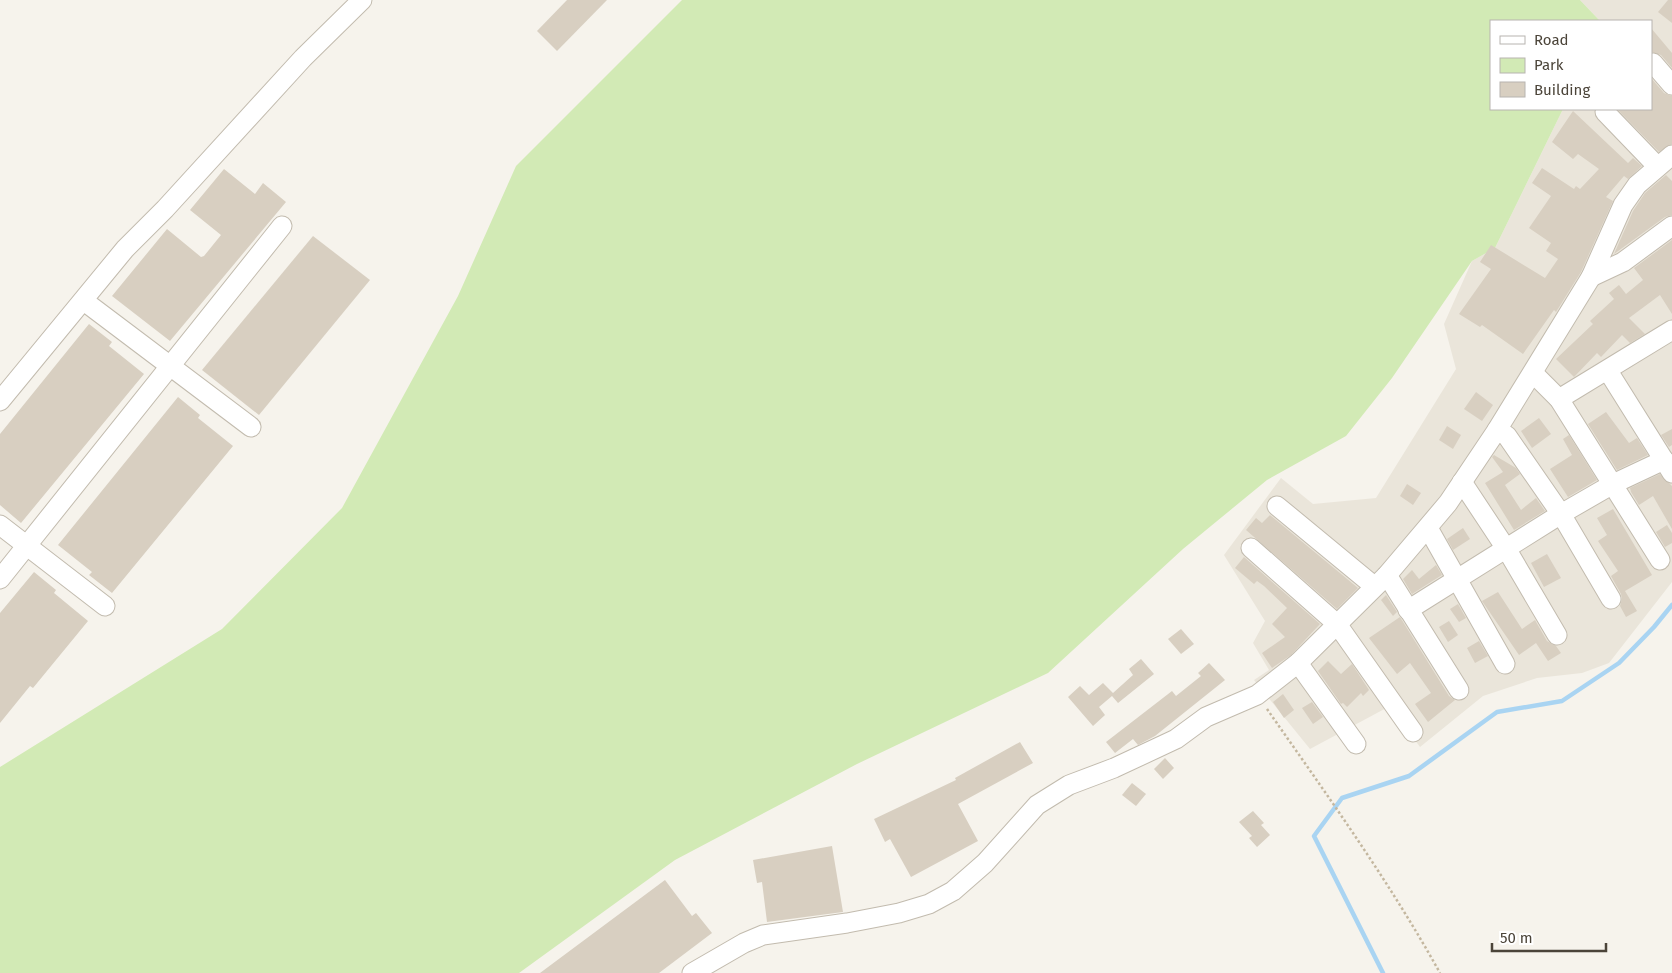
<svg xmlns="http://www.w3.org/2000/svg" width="1672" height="973" font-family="'Fira Sans',sans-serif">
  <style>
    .residential { fill: #eae5da }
    .green { fill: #d2eab5 }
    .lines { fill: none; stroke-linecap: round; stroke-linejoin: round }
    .stream { stroke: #a9d4f2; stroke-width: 4.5 }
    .building { fill: #d8cfc1 }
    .minor-casing { stroke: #c2bbae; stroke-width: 21 }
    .path { stroke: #c4b79f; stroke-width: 2.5; stroke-dasharray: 2.5 2.5; stroke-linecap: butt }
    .minor { stroke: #fff; stroke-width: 19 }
  </style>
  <rect width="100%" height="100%" fill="#f6f3ec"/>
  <!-- residential -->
  <polygon class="residential" points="1580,0 1672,0 1672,582 1609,663 1582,673 1537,678 1483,696 1420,747 1390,706 1310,749 1254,680 1269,670 1253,643 1265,621 1224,555 1281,478 1313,504 1376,498 1456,369 1444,324 1472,261 1495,248 1563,109 1651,109 1651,21 1600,21"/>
  <!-- green -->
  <polygon class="green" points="682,0 1580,0 1600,21 1491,21 1491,109 1563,109 1495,248 1472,261 1392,378 1346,436 1267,480 1183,549 1048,673 857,764 675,860 519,973 0,973 0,767 222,629 342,508 458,296 516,166"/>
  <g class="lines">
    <!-- stream -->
    <polyline class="stream" points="1383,973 1314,836 1342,798 1409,776 1497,712 1562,701 1619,663 1654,627 1672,605"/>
  </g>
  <!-- building -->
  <g class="building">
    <polygon points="567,0 607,0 557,51 537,31"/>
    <polygon points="1668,0 1672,0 1672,23 1658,12"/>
    <polygon points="1651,28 1672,53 1672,68 1661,55 1651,52"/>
    <polygon points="1651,78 1664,93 1672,96 1672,144 1659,152 1617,109 1651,109"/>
    <polygon points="1573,111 1628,163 1633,158 1642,166 1628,179 1624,176 1606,197 1613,201 1581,272 1556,312 1554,310 1523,354 1482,325 1480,327 1459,314 1491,269 1480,262 1491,245 1545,278 1558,259 1546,251 1551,243 1529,228 1551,196 1532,183 1542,168 1574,189 1576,186 1580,189 1599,169 1578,154 1573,159 1552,142"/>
    <polygon points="224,169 255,194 263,183 286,202 170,341 112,296 167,229 201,257 204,256 221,235 190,210"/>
    <polygon points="1666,175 1672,181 1672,215 1665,217 1614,254 1633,211 1645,193"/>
    <polygon points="313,236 370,280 259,415 202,370"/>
    <polygon points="1672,240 1672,314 1660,295 1629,318 1645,334 1630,343 1622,335 1601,357 1597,353 1574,377 1556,359 1593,324 1590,321 1614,299 1609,293 1619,285 1626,294 1643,280 1634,268"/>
    <polygon points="89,324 112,342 109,346 144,374 21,523 0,505 0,434"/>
    <polygon points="1476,392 1493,405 1482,421 1464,409"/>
    <polygon points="178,397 200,415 198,418 233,446 112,593 89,575 92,572 58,545"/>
    <polygon points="1606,412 1629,443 1637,438 1648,455 1617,470 1588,424"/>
    <polygon points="1539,418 1551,434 1532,448 1521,431"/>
    <polygon points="1447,426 1461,435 1453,449 1439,440"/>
    <polygon points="1672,429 1672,445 1669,447 1661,435"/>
    <polygon points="1569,435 1597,480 1568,497 1550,469 1572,455 1563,439"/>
    <polygon points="1494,455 1516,468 1520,474 1505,485 1521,510 1536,498 1545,511 1514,530 1485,483 1503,472 1492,457"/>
    <polygon points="1660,474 1672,486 1672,529 1653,496 1639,505 1631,492 1630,488"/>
    <polygon points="1407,484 1421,493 1413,505 1400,496"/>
    <polygon points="1613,509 1652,575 1625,591 1637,611 1626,617 1620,606 1622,599 1621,594 1611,576 1618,571 1598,541 1607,535 1597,518"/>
    <polygon points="1270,515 1358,588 1337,609 1246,530 1256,518 1262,523"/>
    <polygon points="1667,525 1672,533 1672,543 1665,547 1656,532"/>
    <polygon points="1463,528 1470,539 1453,550 1447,539"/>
    <polygon points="1547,554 1561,578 1544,587 1531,563"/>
    <polygon points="1244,557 1320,624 1291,655 1272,668 1262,653 1285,637 1272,624 1287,608 1264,586 1257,581 1254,584 1235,568"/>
    <polygon points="1436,565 1442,575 1412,594 1403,579 1412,570 1419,579"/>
    <polygon points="34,572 56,590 54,593 88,621 33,688 30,686 0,723 0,613"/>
    <polygon points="1498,592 1522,629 1535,620 1547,641 1556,646 1561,653 1548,661 1536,643 1519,655 1482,601"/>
    <polygon points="1386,595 1397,612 1393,616 1381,600"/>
    <polygon points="1458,604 1466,618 1459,622 1450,609"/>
    <polygon points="1400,617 1449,696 1455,700 1428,722 1415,704 1431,693 1410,663 1397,674 1369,638"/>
    <polygon points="1449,621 1458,635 1448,642 1439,627"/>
    <polygon points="1181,629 1194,644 1181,654 1168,639"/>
    <polygon points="1479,641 1488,656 1475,663 1467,648"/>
    <polygon points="1141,659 1154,674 1118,703 1112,696 1099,707 1105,715 1093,726 1068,697 1080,686 1089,695 1103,683 1113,693 1133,675 1129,669"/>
    <polygon points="1328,661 1341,674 1352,664 1369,690 1363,696 1361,693 1347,707 1343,703 1341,704 1318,671"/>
    <polygon points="1209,663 1225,680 1155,736 1138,745 1133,739 1115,753 1106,742 1172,691 1176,696 1201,676 1198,673"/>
    <polygon points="1283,694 1294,710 1284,718 1273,702"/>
    <polygon points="1312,702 1323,717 1313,724 1302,708"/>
    <polygon points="1020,742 1033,763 958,804 978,841 911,877 890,839 885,842 874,819 956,780 955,778"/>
    <polygon points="1165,758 1174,768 1163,779 1154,769"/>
    <polygon points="1132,783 1146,794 1136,806 1122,795"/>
    <polygon points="1253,811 1264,823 1261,825 1270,835 1257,847 1249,838 1252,836 1239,822"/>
    <polygon points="832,846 843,912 767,922 762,882 757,883 753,860"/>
    <polygon points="665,880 692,916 696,913 712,933 659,973 540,973"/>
  </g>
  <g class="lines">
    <!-- minor casing -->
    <g class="minor-casing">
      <g id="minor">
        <polyline points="1653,63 1672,85"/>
        <polyline points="1605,112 1657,166"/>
        <polyline points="1591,277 1623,262 1672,226"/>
        <polyline points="84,301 251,427"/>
        <polyline points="1608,371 1672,473"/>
        <polyline points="1533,373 1559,399 1660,560"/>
        <polyline points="1559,399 1672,330"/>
        <polyline points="0,401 125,249 165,209 303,58 362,0"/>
        <polyline points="1497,430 1507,436 1561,514 1611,599"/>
        <polyline points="1462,482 1507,550 1557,635"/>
        <polyline points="1277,506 1374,586"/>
        <polyline points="0,525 105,606"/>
        <polyline points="1428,528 1505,664"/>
        <polyline points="1251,548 1337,624 1413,732"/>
        <polyline points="1387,575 1459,690"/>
        <polyline points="0,579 282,226"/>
        <polyline points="1408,610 1561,514 1613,484 1664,460"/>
        <polyline points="1298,663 1356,744"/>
        <polyline points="692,973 744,943 763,935 847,923 899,913 929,904 953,891 985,863 1037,805 1069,785 1114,768 1176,739 1206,717 1257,695 1298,663 1387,575 1448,503 1497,430 1591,277 1623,205 1637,185 1672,155"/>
      </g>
    </g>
    <!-- path -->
    <path class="path" d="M1267 709C1327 795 1389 881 1440 973"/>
    <!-- minor -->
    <use href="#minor" class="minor"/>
  </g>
  <!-- legend -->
  <rect x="1490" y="20" width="162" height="90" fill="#ffffff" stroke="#b7b4b0"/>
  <rect x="1500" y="36" width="25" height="8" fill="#ffffff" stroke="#b7b4b0"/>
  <text x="1534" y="45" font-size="15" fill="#4b4439">Road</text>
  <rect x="1500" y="58" width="25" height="15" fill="#d2eab5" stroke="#b7b4b0"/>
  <text x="1534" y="70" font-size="15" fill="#4b4439">Park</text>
  <rect x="1500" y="82" width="25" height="15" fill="#d8cfc1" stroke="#b7b4b0"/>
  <text x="1534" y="95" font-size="15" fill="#4b4439">Building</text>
  <!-- scale -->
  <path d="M1492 943v8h114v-8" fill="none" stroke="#4b4439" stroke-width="2.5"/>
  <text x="1500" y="943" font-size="15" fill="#4b4439" stroke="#ffffff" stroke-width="4" paint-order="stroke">50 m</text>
</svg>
